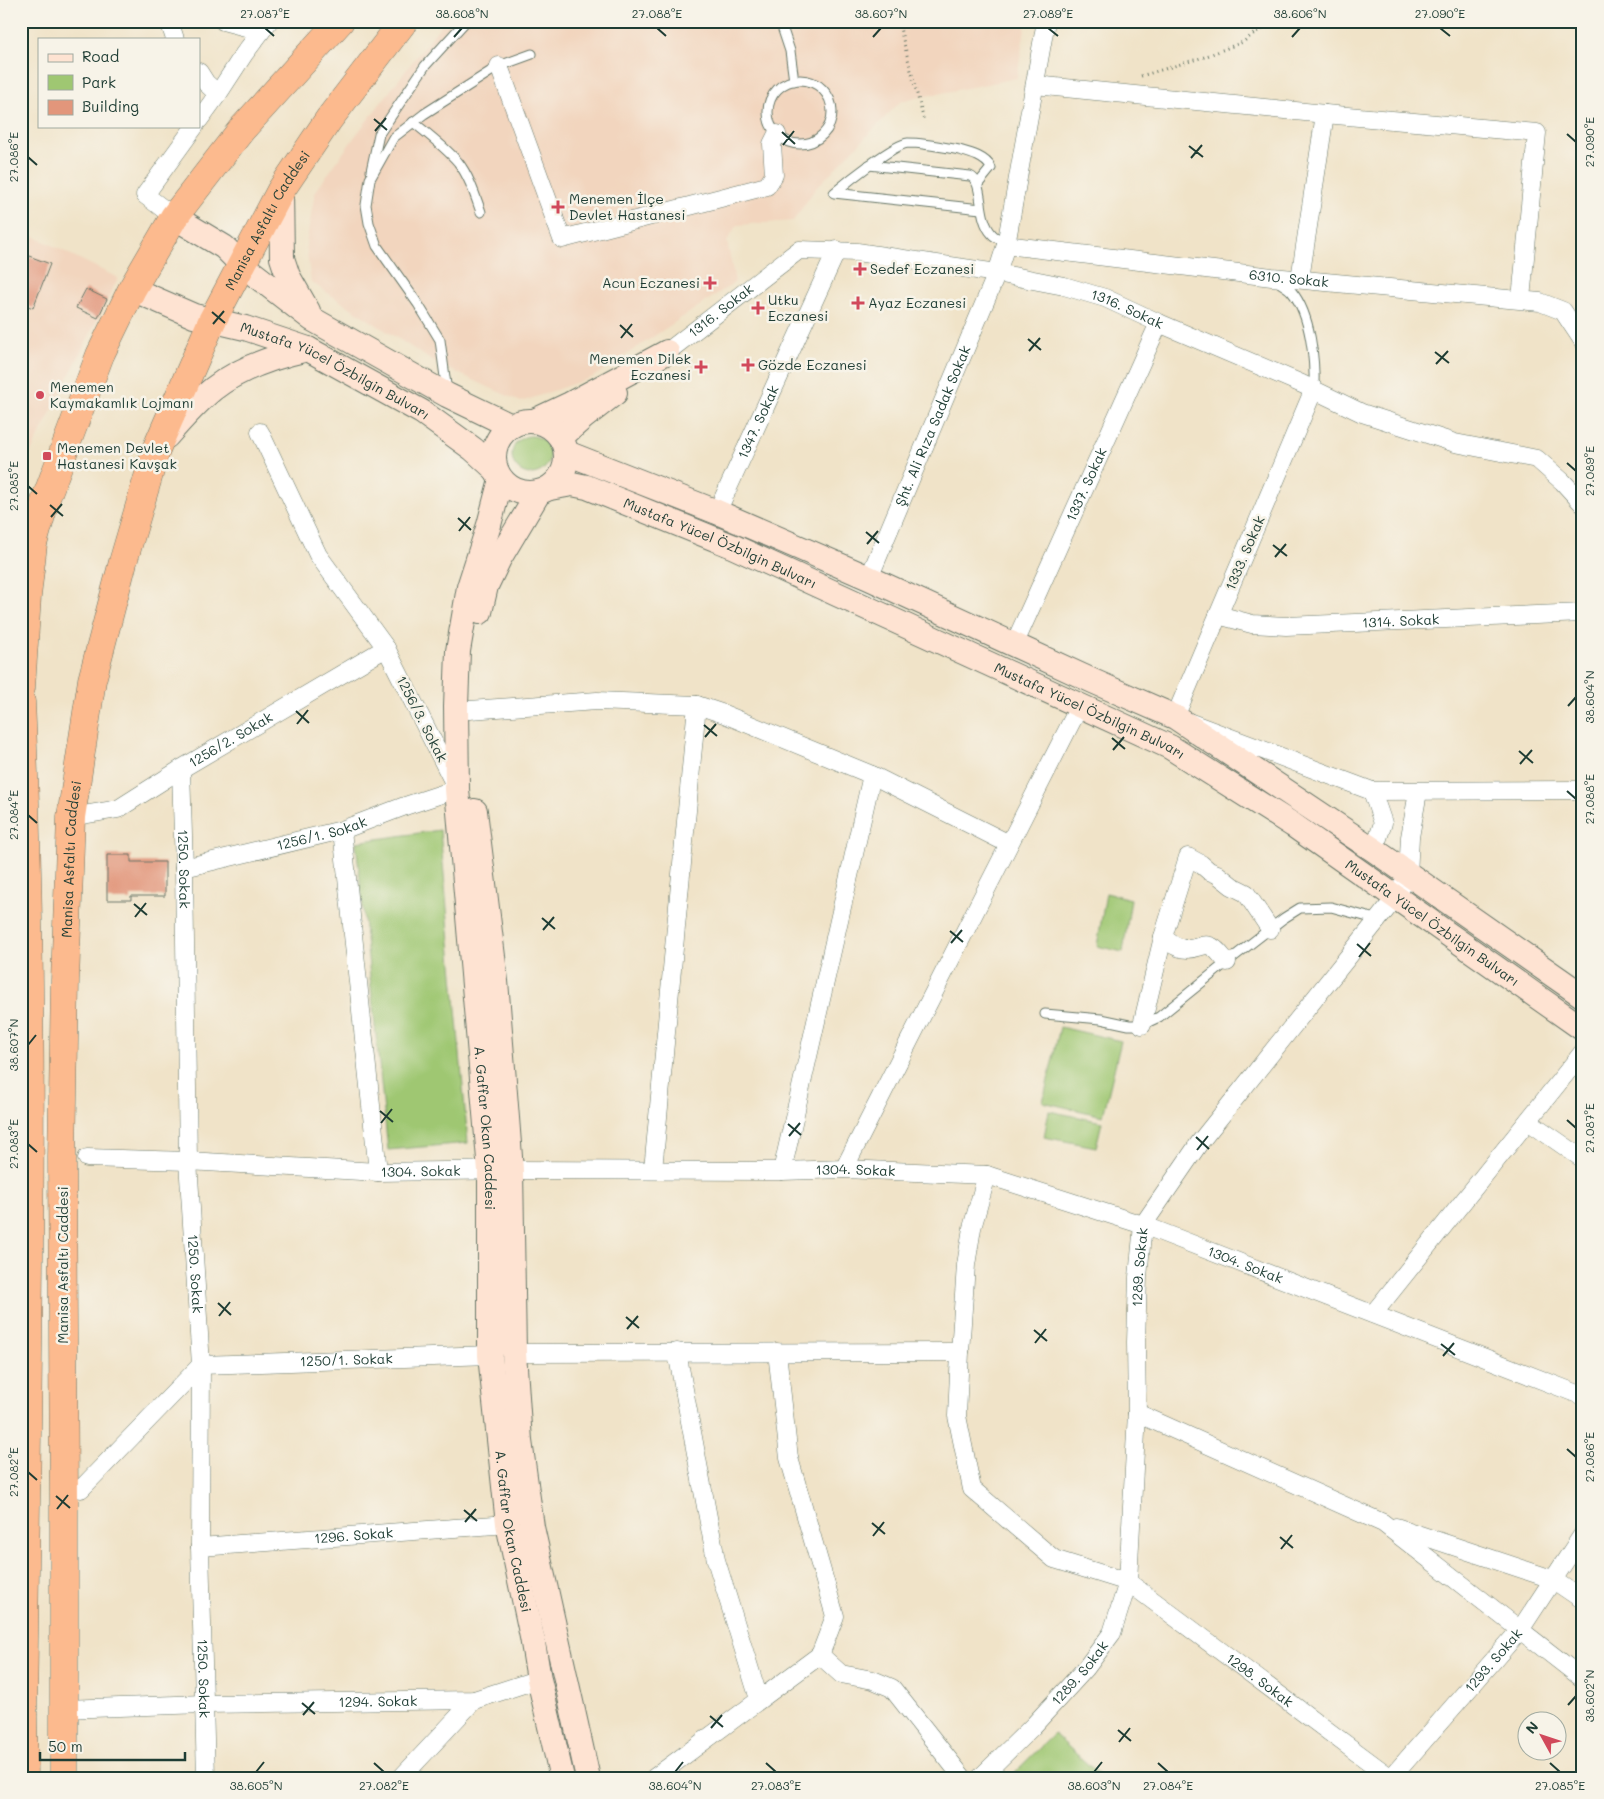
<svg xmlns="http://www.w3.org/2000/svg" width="1604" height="1799" font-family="Mali,sans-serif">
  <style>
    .built { fill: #f2d5be }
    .green { fill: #9fc772; stroke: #5f8253 }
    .building { fill: #e2967b }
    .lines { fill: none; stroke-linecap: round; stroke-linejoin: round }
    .lane-casing { stroke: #687768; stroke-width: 11 }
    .street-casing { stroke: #687768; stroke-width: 19 }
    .secondary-casing { stroke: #687768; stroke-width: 26 }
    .highway-casing { stroke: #687768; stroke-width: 29 }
    .path { stroke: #687768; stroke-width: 3; stroke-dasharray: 1 4; stroke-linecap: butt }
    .lane { stroke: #fff; stroke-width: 9 }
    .street { stroke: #fff; stroke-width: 18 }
    .secondary { stroke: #fee3d2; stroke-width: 24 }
    .highway { stroke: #fcba8e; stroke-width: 28 }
    .ticks { fill: none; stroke: #1f3d34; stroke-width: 2 }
    .poi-dot { fill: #d1495b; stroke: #f7f3e8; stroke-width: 2 }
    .labels { text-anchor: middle; stroke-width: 5; stroke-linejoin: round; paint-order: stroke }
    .poi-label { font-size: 14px; fill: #1f3d34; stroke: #f7f3e8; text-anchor: start }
    .street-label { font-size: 14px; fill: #1f3d34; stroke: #f7f3e8 }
    .neatline { fill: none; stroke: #1f3d34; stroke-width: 2 }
    .ticks-label { font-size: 12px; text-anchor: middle; fill: #1f3d34 }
  </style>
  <rect width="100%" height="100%" fill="#f7f3e8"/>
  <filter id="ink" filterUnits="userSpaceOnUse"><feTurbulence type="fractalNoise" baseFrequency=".02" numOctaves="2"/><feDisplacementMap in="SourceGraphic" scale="10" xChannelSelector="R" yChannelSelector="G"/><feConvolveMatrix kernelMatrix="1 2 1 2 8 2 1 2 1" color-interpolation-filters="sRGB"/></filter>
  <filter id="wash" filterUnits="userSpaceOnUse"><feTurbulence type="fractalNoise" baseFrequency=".0096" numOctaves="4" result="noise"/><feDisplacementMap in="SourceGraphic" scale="20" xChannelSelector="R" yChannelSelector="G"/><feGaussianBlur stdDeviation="1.12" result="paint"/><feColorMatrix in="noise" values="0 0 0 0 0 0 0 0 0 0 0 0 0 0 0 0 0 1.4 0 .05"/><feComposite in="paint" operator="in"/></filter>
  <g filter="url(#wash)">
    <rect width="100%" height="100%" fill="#f0e3c8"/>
    <!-- built -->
    <g class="built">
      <polygon points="444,21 1026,21 1017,78 901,101 815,189 793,221 737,225 727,241 735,282 593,377 521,402 434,362 311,282 306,244 315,192 356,135"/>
      <polygon points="21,230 118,278 21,472"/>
    </g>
    <!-- green -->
    <g class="green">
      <circle cx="531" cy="455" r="19"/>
      <polygon points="440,830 468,1143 388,1150 356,842"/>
      <polygon points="1106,893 1131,899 1123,952 1097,946"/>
      <polygon points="1060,1027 1121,1041 1103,1116 1043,1102"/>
      <polygon points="1049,1111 1102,1122 1096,1147 1044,1137"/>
      <polygon points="1054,1734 1103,1778 1009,1778"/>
    </g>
    <g id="blocks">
      <!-- building -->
      <g class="building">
        <polygon points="21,253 50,264 33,308 21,303"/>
        <polygon points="86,289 107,299 98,318 76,308"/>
        <polygon points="107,855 131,855 131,862 165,862 165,896 131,896 131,900 107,900"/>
      </g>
    </g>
  </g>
  <g filter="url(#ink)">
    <use href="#blocks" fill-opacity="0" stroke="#687768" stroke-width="1"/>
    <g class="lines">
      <!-- lane casing -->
      <g class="lane-casing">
        <g id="lane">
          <polyline points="780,21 790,51 794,81"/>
          <circle cx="800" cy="112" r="32"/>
          <path d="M413 122C429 135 445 147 458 162 469 176 475 195 481 212"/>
          <path d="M869 165 970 176C985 182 976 217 992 234 995 238 1002 240 1007 242"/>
          <polyline points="371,171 379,134 425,66 466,21"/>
          <path d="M978 184 991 168C986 157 970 153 959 150 943 147 925 143 908 143 894 144 847 182 834 193L981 209"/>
          <path d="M1276 280C1281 284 1288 287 1292 292 1311 315 1315 361 1314 389"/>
          <polyline points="447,392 440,340 418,304 377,246 369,223 366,205 370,179 393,138 424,114 499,66 532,54"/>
          <polyline points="1045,1014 1101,1019 1129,1025 1142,1025 1159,1017 1227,962 1284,918 1300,908 1331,907 1379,920"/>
        </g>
      </g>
      <!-- street casing -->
      <g class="street-casing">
        <g id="street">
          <polyline points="169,21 175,39"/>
          <polyline points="223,21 261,31"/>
          <polyline points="499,66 562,239 767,186 774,175 772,144 777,134"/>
          <polyline points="199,72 206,83 218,94 199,120"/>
          <polyline points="1035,85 1325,114 1537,133 1521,299"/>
          <polyline points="218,94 244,54 269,21"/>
          <polyline points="174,217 145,195 195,126"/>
          <polyline points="1006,245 1046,21"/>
          <polyline points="1300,279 1325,114"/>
          <path id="s1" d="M667 352 799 250 857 252 997 273 1064 286 1105 298 1159 323 1302 384 1362 413 1455 443 1537 459 1563 482 1583 504"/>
          <polyline points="1314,389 1175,717 1372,791 1583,790"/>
          <path id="s2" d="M717 512 837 250"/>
          <path id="s3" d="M869 578 997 273 1006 245 1272 277 1540 302 1563 311 1583 341"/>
          <path id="s4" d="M1218 615 1252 624 1286 626 1583 613"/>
          <path id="s5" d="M1014 645 1159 323"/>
          <polyline points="469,710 597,701 697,705 724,714 872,775 1009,844"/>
          <path id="s6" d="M181 769 184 868 188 1161 201 1365 200 1547 206 1778"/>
          <polyline points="1372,791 1383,823 1374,850"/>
          <path id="s7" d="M71 817 118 809 181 769 386 648"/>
          <polyline points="342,830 378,1172"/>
          <path id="s8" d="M184 868 342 830 405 806 457 789 386 648 318 555 260 432"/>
          <path d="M1163 937C1174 947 1184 952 1198 947 1202 946 1206 944 1210 946 1217 948 1222 957 1227 962"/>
          <polyline points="1142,1025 1163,937 1188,857 1201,864 1209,871 1217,874 1232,886 1246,893 1270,929"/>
          <polyline points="1528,1121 1583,1159"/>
          <path id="s9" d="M87 1158 188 1161 378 1172 511 1170 782 1171 844 1169 987 1175 1143 1225 1583 1396"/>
          <polyline points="844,1169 1080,705"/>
          <polyline points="653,1170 697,705"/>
          <polyline points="782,1171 872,775"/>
          <path id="s10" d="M987 1175 972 1228 966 1265 960 1352 957 1416 972 1489 1054 1559 1128 1582 1391 1778"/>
          <polyline points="1373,1314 1583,1052"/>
          <polyline points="677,1352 716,1560 759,1699"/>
          <polyline points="777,1352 789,1458 835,1616 820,1655"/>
          <polyline points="514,1353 960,1352"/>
          <polyline points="1137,1413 1383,1523 1583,1679"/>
          <path id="s11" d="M81 1489 201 1365 490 1355"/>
          <polyline points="1396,1527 1552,1579 1583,1600"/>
          <path id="s12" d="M200 1547 508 1524"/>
          <path id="s13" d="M64 1709 204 1704 474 1700 539 1679"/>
          <polyline points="401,1778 474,1700"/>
          <polyline points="654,1778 820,1655 841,1674 873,1680 892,1688 963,1778"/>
          <path id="s14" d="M980 1778 1033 1726 1086 1668 1112 1633 1128 1582 1137 1413 1136 1342 1138 1277 1143 1225 1200 1142 1396 897 1408 875 1410 837 1418 792"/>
          <path id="s15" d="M1391 1778 1520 1630 1583 1534"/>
        </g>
      </g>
      <!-- secondary casing -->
      <g class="secondary-casing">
        <g id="secondary">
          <polyline points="281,190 282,258 288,276 308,311"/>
          <polyline points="174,217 224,247 241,264 312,319 447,395 511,426"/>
          <path id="s16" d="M132 289 194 316 245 328 308 349 422 412 473 449 495 469"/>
          <circle cx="530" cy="457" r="36"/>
          <polyline points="534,421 570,404 667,352"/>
          <path d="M167 436C181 420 196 403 213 389 240 368 276 356 308 349"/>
          <polyline points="561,437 584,417 615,393"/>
          <polyline points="567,453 717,512 869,578 1095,682 1175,717 1374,850 1583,996"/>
          <path id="s17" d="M501 479 489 525 469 587 458 651 456 706 457 789 490 1171V1355L508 1524 532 1637 539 1679 562 1778"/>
          <path id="s18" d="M550 488 572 484 587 487 732 546 1170 747 1293 825 1583 1029"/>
          <polyline points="480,612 486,586 499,559 539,492"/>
          <polyline points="475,811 496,981 507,1118 511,1170 514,1353 520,1441 532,1527 588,1778"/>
        </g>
      </g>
      <!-- highway casing -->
      <g class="highway-casing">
        <g id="highway">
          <polyline points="21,688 27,596 33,544 46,498 100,355 132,289 174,217 242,129 340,21"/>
          <path d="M21 702C37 1039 27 1377 23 1715L24 1778"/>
          <path id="s19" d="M64 1778V1500L62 1158 65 981 71 817 92 680 123 562 157 447 212 321 281 190 329 119 404 21"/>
        </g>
      </g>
      <!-- path -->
      <g class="path">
        <polyline points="902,21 900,28 924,121"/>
        <polyline points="1141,76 1204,57 1243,42 1256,32 1278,21"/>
      </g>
      <!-- lane -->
      <use href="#lane" class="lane"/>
      <!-- street -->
      <use href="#street" class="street"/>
      <!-- secondary -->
      <use href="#secondary" class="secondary"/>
      <!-- highway -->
      <use href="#highway" class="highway"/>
    </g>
  </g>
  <!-- ticks -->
  <path class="ticks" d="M265 28 274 36M657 28 666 36M1048 28 1058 36M1440 28 1450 36M454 37 462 28M873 37 881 28M1292 37 1300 28M374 119 387 130M375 131 386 118M782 132 795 144M1567 134 1576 142M783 145 794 131M1189 146 1203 157M28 157 37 165M1191 158 1202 145M212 312 225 323M213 324 224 311M620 325 633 337M621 338 632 324M1028 339 1041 350M1029 351 1040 338M1435 352 1449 363M1436 364 1448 351M1567 463 1576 471M28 486 37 494M50 505 63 516M51 517 62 504M458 518 471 530M459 531 470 517M866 532 879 543M867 544 878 531M1273 545 1287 556M1275 557 1286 544M1568 706 1576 697M296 711 309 723M297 724 308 710M704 725 717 736M705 737 716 724M1112 738 1125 749M1113 750 1124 737M1519 751 1533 763M1520 764 1532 750M1567 791 1576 799M28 815 37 823M134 904 147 915M135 917 146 903M542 918 555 929M543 930 554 917M950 931 963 942M951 943 962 930M1357 944 1371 956M1359 957 1370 943M28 1045 36 1035M380 1111 393 1122M1567 1120 1576 1128M381 1123 392 1109M788 1124 801 1135M789 1136 800 1123M1196 1137 1209 1149M28 1144 37 1152M1197 1150 1208 1136M218 1303 231 1315M219 1316 230 1302M626 1317 639 1328M627 1329 638 1316M1034 1330 1047 1341M1035 1343 1046 1329M1441 1344 1455 1355M1443 1356 1454 1343M1567 1449 1576 1457M28 1472 37 1480M56 1496 70 1508M57 1509 68 1495M464 1510 477 1521M465 1522 476 1509M872 1523 885 1534M873 1536 884 1522M1280 1537 1293 1548M1281 1549 1292 1535M302 1703 315 1714M1568 1705 1576 1696M303 1715 314 1702M710 1716 723 1727M711 1728 722 1715M1118 1730 1131 1741M1119 1742 1130 1728M374 1763 384 1772M766 1763 776 1772M1158 1763 1168 1772M1550 1763 1560 1772M256 1772 264 1762M675 1772 683 1762M1094 1772 1102 1762"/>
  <!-- markers -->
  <g class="poi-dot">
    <path d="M555.5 199.5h5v5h5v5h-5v5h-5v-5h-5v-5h5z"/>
    <path d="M857.5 261.5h5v5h5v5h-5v5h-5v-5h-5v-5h5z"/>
    <path d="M707.5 275.5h5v5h5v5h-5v5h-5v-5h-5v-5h5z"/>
    <path d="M855.5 295.5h5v5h5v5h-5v5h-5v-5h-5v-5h5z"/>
    <path d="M755.5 300.5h5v5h5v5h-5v5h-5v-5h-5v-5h5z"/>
    <path d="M745.5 357.5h5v5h5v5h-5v5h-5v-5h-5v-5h5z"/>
    <path d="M698.5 359.5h5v5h5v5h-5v5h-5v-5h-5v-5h5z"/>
    <circle cx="40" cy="395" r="5"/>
    <rect x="42" y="451" width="10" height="10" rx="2.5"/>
  </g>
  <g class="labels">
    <!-- poi labels -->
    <g class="poi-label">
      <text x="569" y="204">Menemen İlçe<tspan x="569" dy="16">Devlet Hastanesi</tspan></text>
      <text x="870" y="274">Sedef Eczanesi</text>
      <text x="700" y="288" text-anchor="end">Acun Eczanesi</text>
      <text x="768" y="305">Utku<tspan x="768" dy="16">Eczanesi</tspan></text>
      <text x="868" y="308">Ayaz Eczanesi</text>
      <text x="691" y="364" text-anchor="end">Menemen Dilek<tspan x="691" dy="16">Eczanesi</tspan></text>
      <text x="758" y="370">Gözde Eczanesi</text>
      <text x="50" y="392">Menemen<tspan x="50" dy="16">Kaymakamlık Lojmanı</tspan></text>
      <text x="57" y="453">Menemen Devlet<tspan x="57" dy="16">Hastanesi Kavşak</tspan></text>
    </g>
    <!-- street labels -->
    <g class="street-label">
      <text dy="5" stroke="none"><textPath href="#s19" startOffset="1594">Manisa Asfaltı Caddesi</textPath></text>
      <text dy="5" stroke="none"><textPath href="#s3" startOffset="645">6310. Sokak</textPath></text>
      <text dy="5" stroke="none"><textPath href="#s1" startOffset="502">1316. Sokak</textPath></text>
      <text dy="5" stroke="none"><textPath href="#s1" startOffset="68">1316. Sokak</textPath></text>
      <text dy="5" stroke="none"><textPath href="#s16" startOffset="220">Mustafa Yücel Özbilgin Bulvarı</textPath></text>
      <text dy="5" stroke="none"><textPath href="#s2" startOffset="99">1347. Sokak</textPath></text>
      <text dy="5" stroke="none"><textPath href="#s3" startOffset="165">Şht. Ali Rıza Sadak Sokak</textPath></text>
      <text dy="5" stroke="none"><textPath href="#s5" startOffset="176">1337. Sokak</textPath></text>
      <text dy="5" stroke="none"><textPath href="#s18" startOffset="182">Mustafa Yücel Özbilgin Bulvarı</textPath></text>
      <text transform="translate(1245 553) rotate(-67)" y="5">1333. Sokak</text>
      <text dy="5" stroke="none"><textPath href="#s4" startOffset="184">1314. Sokak</textPath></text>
      <text dy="5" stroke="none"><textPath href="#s18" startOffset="588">Mustafa Yücel Özbilgin Bulvarı</textPath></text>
      <text transform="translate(422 719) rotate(63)" y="5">1256/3. Sokak</text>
      <text dy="5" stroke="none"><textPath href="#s7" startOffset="180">1256/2. Sokak</textPath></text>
      <text dy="5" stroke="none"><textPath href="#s8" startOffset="142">1256/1. Sokak</textPath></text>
      <text dy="5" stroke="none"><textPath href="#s19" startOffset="919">Manisa Asfaltı Caddesi</textPath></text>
      <text dy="5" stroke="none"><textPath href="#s6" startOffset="100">1250. Sokak</textPath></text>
      <text dy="5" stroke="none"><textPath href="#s18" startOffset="992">Mustafa Yücel Özbilgin Bulvarı</textPath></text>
      <text dy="5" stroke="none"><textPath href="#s17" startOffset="656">A. Gaffar Okan Caddesi</textPath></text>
      <text dy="5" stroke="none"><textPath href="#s9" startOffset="334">1304. Sokak</textPath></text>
      <text dy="5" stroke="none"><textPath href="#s9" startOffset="769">1304. Sokak</textPath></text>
      <text transform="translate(63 1265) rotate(-90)" y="5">Manisa Asfaltı Caddesi</text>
      <text dy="5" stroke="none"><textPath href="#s9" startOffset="1174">1304. Sokak</textPath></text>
      <text dy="5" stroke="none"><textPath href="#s14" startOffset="565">1289. Sokak</textPath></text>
      <text dy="5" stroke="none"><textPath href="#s6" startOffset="505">1250. Sokak</textPath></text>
      <text dy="5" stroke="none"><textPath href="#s11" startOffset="318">1250/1. Sokak</textPath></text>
      <text dy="5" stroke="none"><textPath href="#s17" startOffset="1061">A. Gaffar Okan Caddesi</textPath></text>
      <text dy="5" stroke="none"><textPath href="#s12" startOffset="154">1296. Sokak</textPath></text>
      <text dy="5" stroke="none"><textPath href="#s15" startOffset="156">1293. Sokak</textPath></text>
      <text dy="5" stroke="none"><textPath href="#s14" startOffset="145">1289. Sokak</textPath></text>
      <text dy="5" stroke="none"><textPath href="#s6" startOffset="910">1250. Sokak</textPath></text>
      <text dy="5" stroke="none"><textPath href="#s10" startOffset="668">1298. Sokak</textPath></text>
      <text dy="5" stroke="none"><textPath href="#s13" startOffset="314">1294. Sokak</textPath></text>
    </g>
  </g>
  <!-- margin -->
  <rect width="1604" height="1799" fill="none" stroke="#f7f3e8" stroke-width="55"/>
  <!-- legend -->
  <rect x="38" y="38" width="162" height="90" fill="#f7f3e8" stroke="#a1aaa0"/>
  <rect x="48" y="54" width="25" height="8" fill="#fee3d2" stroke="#a1aaa0"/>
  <text x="82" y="62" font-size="15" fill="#1f3d34">Road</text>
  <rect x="48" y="75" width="25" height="15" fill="#9fc772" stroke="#a1aaa0"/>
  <text x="82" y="88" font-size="15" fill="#1f3d34">Park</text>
  <rect x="48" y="100" width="25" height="15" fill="#e2967b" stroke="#a1aaa0"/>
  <text x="82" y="112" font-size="15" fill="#1f3d34">Building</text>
  <!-- north arrow -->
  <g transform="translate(1542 1736) rotate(310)"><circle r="24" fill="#f7f3e8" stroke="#a1aaa0"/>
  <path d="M0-4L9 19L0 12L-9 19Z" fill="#d1495b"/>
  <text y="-8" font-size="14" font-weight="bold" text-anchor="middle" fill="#1f3d34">N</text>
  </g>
  <!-- scale -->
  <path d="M40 1752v8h145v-8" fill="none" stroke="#1f3d34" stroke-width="2.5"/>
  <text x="48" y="1752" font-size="15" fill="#1f3d34" stroke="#f7f3e8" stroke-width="4" paint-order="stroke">50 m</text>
  <rect x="28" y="28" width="1548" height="1744" class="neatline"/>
  <g class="ticks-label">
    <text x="265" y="18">27.087°E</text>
    <text x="462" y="18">38.608°N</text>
    <text x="657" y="18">27.088°E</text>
    <text x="881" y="18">38.607°N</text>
    <text x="1048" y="18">27.089°E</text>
    <text x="1300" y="18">38.606°N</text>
    <text x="1440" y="18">27.090°E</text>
    <text transform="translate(1590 142) rotate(-90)" y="4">27.090°E</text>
    <text transform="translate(14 157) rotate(-90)" y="4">27.086°E</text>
    <text transform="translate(1590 471) rotate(-90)" y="4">27.089°E</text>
    <text transform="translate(14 486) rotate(-90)" y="4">27.085°E</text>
    <text transform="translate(1590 697) rotate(-90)" y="4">38.604°N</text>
    <text transform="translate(1590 799) rotate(-90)" y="4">27.088°E</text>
    <text transform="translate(14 815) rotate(-90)" y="4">27.084°E</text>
    <text transform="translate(14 1045) rotate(-90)" y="4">38.607°N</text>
    <text transform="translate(1590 1128) rotate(-90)" y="4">27.087°E</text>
    <text transform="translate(14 1144) rotate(-90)" y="4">27.083°E</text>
    <text transform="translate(1590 1457) rotate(-90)" y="4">27.086°E</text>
    <text transform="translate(14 1472) rotate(-90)" y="4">27.082°E</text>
    <text transform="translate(1590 1696) rotate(-90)" y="4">38.602°N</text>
    <text x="256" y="1790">38.605°N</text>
    <text x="384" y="1790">27.082°E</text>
    <text x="675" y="1790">38.604°N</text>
    <text x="776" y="1790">27.083°E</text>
    <text x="1094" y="1790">38.603°N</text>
    <text x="1168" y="1790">27.084°E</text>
    <text x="1560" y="1790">27.085°E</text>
  </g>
</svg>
